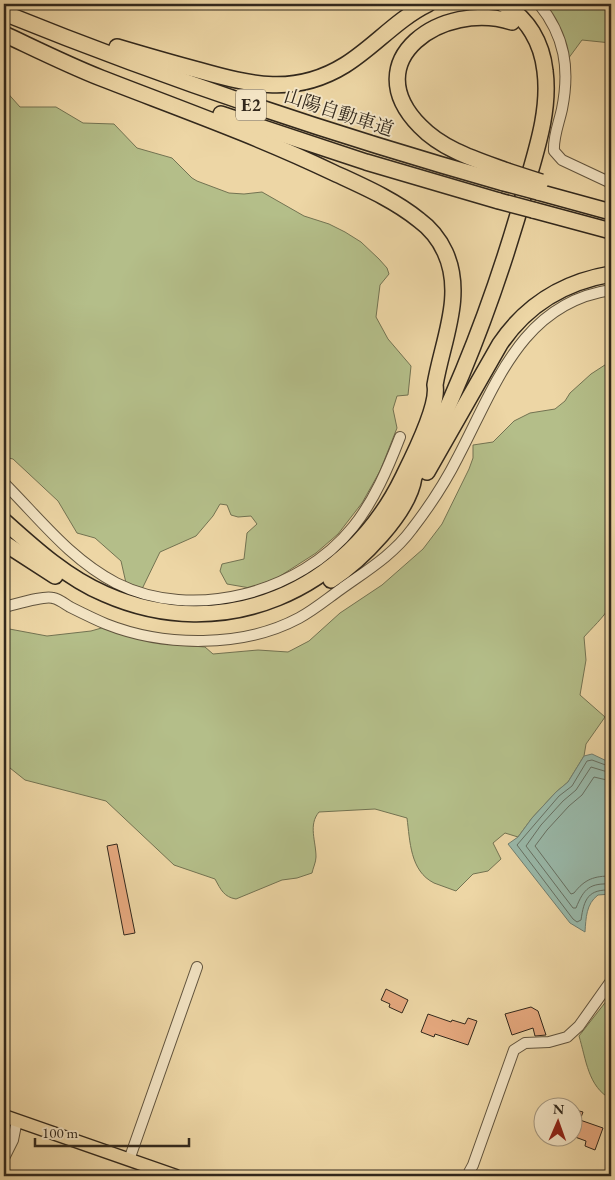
<svg xmlns="http://www.w3.org/2000/svg" width="615" height="1180" font-family="'EB Garamond','Noto Serif JP',serif">
  <style>
    .green { fill: #b4be89; stroke: #737352 }
    .water { fill: #99b9aa; stroke: #707f71 }
    .lines { fill: none; stroke-linecap: round; stroke-linejoin: round }
    .shore { stroke: #667063; stroke-width: 1 }
    .building { fill: #e5a87e; stroke: #32281c }
    .minor-casing { stroke: #61543e; stroke-width: 12 }
    .major-casing { stroke: #32281c; stroke-width: 15 }
    .highway-casing { stroke: #32281c; stroke-width: 18 }
    .minor { stroke: #f3e4c4; stroke-width: 10 }
    .major { stroke: #edd6a5; stroke-width: 12 }
    .highway { stroke: #edd6a5; stroke-width: 15 }
    .highway-bridge-casing { stroke: #32281c; stroke-width: 18; stroke-linecap: butt }
    .highway-bridge { stroke: #edd6a5; stroke-width: 15 }
    .labels { text-anchor: middle; stroke-width: 4; stroke-linejoin: round; paint-order: stroke }
    .shield { fill: #f3e4c4; stroke: #6c604e; stroke-width: 1 }
    .shield-label { font-size: 18px; font-weight: bold; fill: #32281c }
    .street-label { font-size: 19px; fill: #32281c; stroke: #f3e4c4 }
  </style>
  <rect width="100%" height="100%" fill="#edd6a5"/>
  <filter id="stains"><feTurbulence type="fractalNoise" baseFrequency=".004" numOctaves="4"/><feColorMatrix values="0 0 0 0 .2 0 0 0 0 .09 0 0 0 0 .02 0 0 0 .5 -.17"/></filter>
  <radialGradient id="worn" r=".72"><stop offset=".6" stop-color="#630" stop-opacity="0"/><stop offset="1" stop-color="#630" stop-opacity=".3"/></radialGradient>
  <!-- green -->
  <g class="green">
    <path d="M544 4H611V43L582 40 568 59C564 37 559 21 544 4Z"/>
    <polygon points="4,89 20,107 56,107 83,123 114,124 137,148 172,158 192,178 197,181 229,193 244,194 262,192 304,216 329,224 345,232 361,242 379,259 387,268 389,274 380,285 376,317 388,339 411,366 408,395 397,396 393,409 397,428 380,471 362,503 338,534 316,553 277,578 250,588 227,584 220,571 222,564 244,559 247,533 257,524 251,516 238,517 231,515 227,505 220,504 213,516 196,536 160,552 142,589 126,583 121,561 95,538 77,533 58,501 13,459 4,457"/>
    <path d="M611 361V539C602 561 615 585 609 607 606 615 590 630 584 637L586 660 580 695 605 717 586 744 584 756 568 782 556 792 532 818 518 837 505 833 493 843 501 859 488 871 473 874 456 891C449 888 441 886 434 883 410 871 410 841 407 818L375 809 319 812C308 825 316 841 316 857 316 862 313 868 312 873L297 878 282 880 236 899C224 897 221 890 215 879L174 865 106 801 25 780 5 764 4 628 47 636 91 631 105 627 178 645 205 647 213 654 258 650 288 652 309 641 340 613 382 585 423 549 442 524 469 469 473 458V445L493 442 514 421 530 413 555 409 565 401 570 393 591 374Z"/>
    <path d="M611 995V1099C588 1087 586 1059 579 1036Z"/>
  </g>
  <!-- water -->
  <path class="water" d="M592 754 611 763V894L598 895C586 904 586 918 585 932L570 923 508 844 518 837 532 818 556 792 568 782 584 756Z"/>
  <g class="lines">
    <!-- shore -->
    <g class="shore">
      <path d="M611 767 592 760 587 761 572 786 559 796 517 845 573 919 577 922 581 920C584 899 588 889 611 890"/>
      <path d="M611 773 591 767 576 790 563 801 541 825 526 846 573 908H576C584 888 590 883 611 884"/>
      <path d="M611 781 594 777 582 795 569 806 547 830 535 846 571 894 574 893C585 879 594 876 611 876"/>
    </g>
  </g>
  <!-- building -->
  <g class="building">
    <polygon points="117,844 135,933 124,935 107,846"/>
    <polygon points="386,989 408,1000 402,1013 389,1007 390,1004 381,1000"/>
    <polygon points="531,1007 538,1011 546,1035 535,1036 533,1028 512,1035 505,1014"/>
    <polygon points="428,1014 451,1022 452,1020 465,1024 468,1018 477,1021 468,1045 435,1034 434,1037 421,1032"/>
    <polygon points="572,1109 583,1112 580,1120 603,1128 595,1150 585,1146 586,1141 575,1137 574,1139 572,1139"/>
  </g>
  <g class="lines">
    <!-- minor casing -->
    <g class="minor-casing">
      <g id="minor">
        <path d="M539 4C565 36 570 69 562 109 559 123 553 137 554 151L562 160 611 183"/>
        <path d="M4 483C40 519 70 559 116 583 193 622 300 593 353 527 374 501 388 468 400 437"/>
        <path d="M4 607C14 605 44 595 53 598 59 599 65 604 70 607 82 613 94 619 106 624 164 647 243 648 299 618 314 610 327 599 341 589 366 571 393 555 412 529 429 507 445 483 458 457 495 387 521 303 611 290"/>
        <polyline points="4,1158 13,1140 17,1120"/>
        <polyline points="129,1160 197,967"/>
        <polyline points="467,1176 473,1165 514,1050 525,1043 549,1042 567,1037 579,1026 611,981"/>
      </g>
    </g>
    <!-- major casing -->
    <g class="major-casing">
      <polyline id="major" points="4,1116 176,1176"/>
    </g>
    <!-- highway casing -->
    <g class="highway-casing">
      <g id="highway">
        <path d="M4 13C167 79 334 135 504 183"/>
        <path d="M4 34C36 49 68 65 101 78 178 108 257 136 332 172 362 186 393 199 419 220 430 228 439 239 445 252 465 295 442 342 435 385 439 406 413 457 403 477 348 591 223 646 105 594 67 578 34 548 4 521"/>
        <path d="M117 47C144 55 171 63 198 70 251 85 295 96 345 65 374 47 397 19 428 4"/>
        <polyline points="221,114 366,162 499,201"/>
        <path d="M507 171C477 160 443 150 420 126 355 60 443 0 512 22"/>
        <polyline points="538,192 611,212"/>
        <polyline points="533,210 611,231"/>
        <path d="M427 472 500 344C527 304 564 282 611 274"/>
        <polyline points="4,543 55,576"/>
        <path d="M331 580C360 561 409 513 414 477 462 384 499 285 527 183 537 148 550 109 545 71 542 43 528 18 503 4"/>
      </g>
    </g>
    <!-- minor -->
    <use href="#minor" class="minor"/>
    <!-- major -->
    <use href="#major" class="major"/>
    <!-- highway -->
    <use href="#highway" class="highway"/>
    <!-- highway-bridge casing -->
    <g class="highway-bridge-casing">
      <g id="highway-bridge">
        <polyline points="507,171 541,182"/>
        <polyline points="504,183 538,192"/>
        <polyline points="499,201 533,210"/>
      </g>
    </g>
    <!-- highway-bridge -->
    <use href="#highway-bridge" class="highway-bridge"/>
  </g>
  <g class="labels">
    <!-- shield labels -->
    <rect class="shield" x="236" y="89.5" width="30" height="31" rx="4"/>
    <g class="shield-label">
      <text x="251" y="111">E2</text>
    </g>
    <!-- street labels -->
    <g class="street-label">
      <text transform="translate(339 112) rotate(18)" y="7">山陽自動車道</text>
    </g>
  </g>
  <!-- margin -->
  <rect width="615" height="1180" fill="none" stroke="#edd6a5" stroke-width="20"/>
  <rect x="5" y="5" width="605" height="1170" fill="none" stroke="#32281c" stroke-width="2.5"/>
  <rect x="10" y="10" width="595" height="1160" fill="none" stroke="#32281c"/>
  <!-- north arrow -->
  <g transform="translate(558 1122) rotate(2)"><circle r="24" fill="#f3e4c4" stroke="#a69981"/>
  <path d="M0-4L9 19L0 12L-9 19Z" fill="#8f2418"/>
  <text y="-8" font-size="14" font-weight="bold" text-anchor="middle" fill="#32281c">N</text>
  </g>
  <!-- scale -->
  <path d="M35 1138v8h154v-8" fill="none" stroke="#32281c" stroke-width="2.5"/>
  <text x="42" y="1138" font-size="15" fill="#32281c" stroke="#f3e4c4" stroke-width="4" paint-order="stroke">100 m</text>
  <rect width="100%" height="100%" filter="url(#stains)"/>
  <rect width="100%" height="100%" fill="url(#worn)"/>
</svg>
